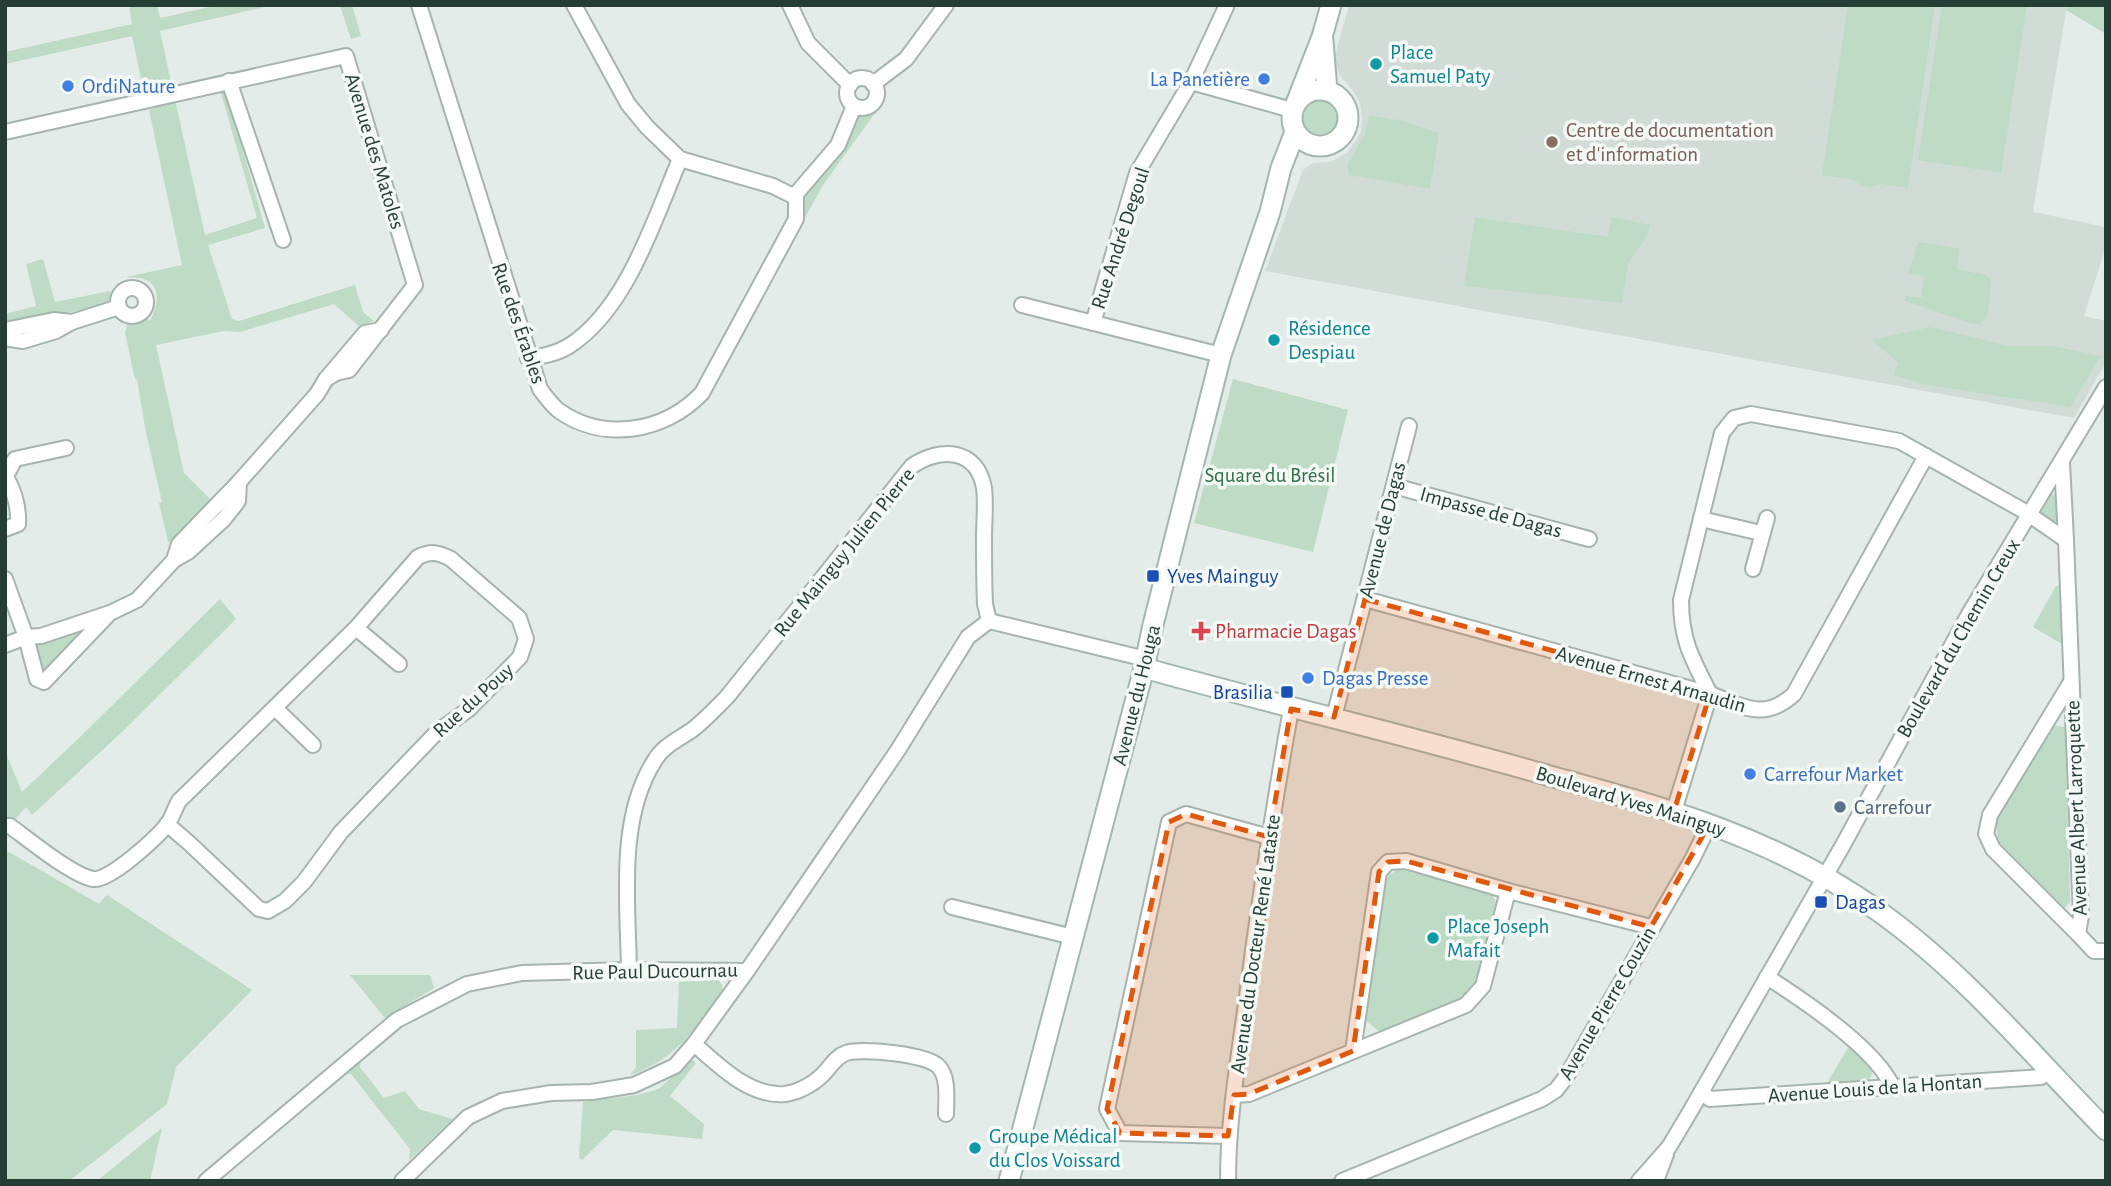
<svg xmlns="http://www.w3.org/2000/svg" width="2111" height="1186" font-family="'Alegreya Sans',sans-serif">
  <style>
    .built { fill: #d2dcd7 }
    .green { fill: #bedcc5 }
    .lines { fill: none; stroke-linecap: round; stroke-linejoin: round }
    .street-casing { stroke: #a6b4af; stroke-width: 18 }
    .secondary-casing { stroke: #a2b7af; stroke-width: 23 }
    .street { stroke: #fff; stroke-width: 14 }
    .secondary { stroke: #fff; stroke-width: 19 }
    .marked { fill: #de580e; fill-opacity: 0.2; stroke: #de580e; stroke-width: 5; stroke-dasharray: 14 9; stroke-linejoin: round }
    .culture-dot { fill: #0f9aa8; stroke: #f4f9f6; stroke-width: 2.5 }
    .shop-dot { fill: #3f7fe0; stroke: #f4f9f6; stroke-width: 2.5 }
    .education-dot { fill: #8d6e63; stroke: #f4f9f6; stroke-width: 2.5 }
    .transit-dot { fill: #1a4fb4; stroke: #f4f9f6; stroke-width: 2.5 }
    .health-dot { fill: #e0444e; stroke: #f4f9f6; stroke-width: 2.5 }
    .service-dot { fill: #5c6f8a; stroke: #f4f9f6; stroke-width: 2.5 }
    .labels { text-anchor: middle; stroke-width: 7; stroke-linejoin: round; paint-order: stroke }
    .culture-label { font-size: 21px; fill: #0d838f; stroke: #f4f9f6; text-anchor: start }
    .shop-label { font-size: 21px; fill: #366cbe; stroke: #f4f9f6; text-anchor: start }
    .education-label { font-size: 21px; fill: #785e54; stroke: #f4f9f6; text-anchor: start }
    .street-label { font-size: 21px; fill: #243d35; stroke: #f4f9f6 }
    .park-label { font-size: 21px; fill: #307147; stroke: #f4f9f6 }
    .transit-label { font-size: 21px; fill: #164399; stroke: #f4f9f6; text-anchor: start }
    .health-label { font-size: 21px; fill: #be3a42; stroke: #f4f9f6; text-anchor: start }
    .service-label { font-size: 21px; fill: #4e5e75; stroke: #f4f9f6; text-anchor: start }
  </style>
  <rect width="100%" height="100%" fill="#e3ece8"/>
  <!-- built -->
  <polygon class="built" points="1349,5 2067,5 2033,212 2106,227 2106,246 2084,316 2106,321 2106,362 2074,418 1265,271 1303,170 1313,163 1330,162 1347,153 1361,132 1362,118 1360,103 1353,91 1340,76 1334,59"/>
  <!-- green -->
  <g class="green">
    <polygon points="129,5 157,5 160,18 218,5 274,5 160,31 171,82 142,84 132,36 5,64 5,52 132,24"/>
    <polygon points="340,5 352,5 361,36 351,39"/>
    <polygon points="1848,5 1935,5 1908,188 1881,184 1872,187 1861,185 1853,180 1822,175"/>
    <polygon points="1942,5 2027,5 2001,173 1918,160"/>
    <polygon points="2067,5 2106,5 2106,34 2066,10"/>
    <path d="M223 89 226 91 265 228 208 245 232 319 239 321 355 285 363 312 374 321 359 326 334 304 240 332 224 331 156 345 184 473 214 503 173 547 168 541 159 503 162 502 146 433 137 379H135L125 333 128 321 145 317 150 321C157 308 163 286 144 279 139 277 131 278 126 277L182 265 149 110 175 100 205 235 257 218 220 90Z"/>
    <circle cx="1317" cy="118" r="21"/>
    <polygon points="867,110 875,113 823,185 799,228 803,193 840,152 852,131 857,117"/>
    <polygon points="1369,115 1403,121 1439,133 1430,189 1349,175 1347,165 1365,134"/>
    <polygon points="1475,217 1608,237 1611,217 1651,225 1644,241 1628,263 1622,303 1464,286"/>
    <polygon points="1918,242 1959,249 1957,269 1986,275 1991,280 1988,316 1980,324 1973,324 1905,301 1905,296 1921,298 1924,276 1908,274"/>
    <polygon points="43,259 55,302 110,291 111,300 109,304 16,324 5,321 5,314 36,306 26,264"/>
    <polygon points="1930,327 2010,346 2053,346 2101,356 2070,407 1922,384 1894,375 1898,362 1871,340"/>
    <polygon points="1233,379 1348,410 1313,552 1194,523"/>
    <polygon points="2051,494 2058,496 2060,522 2055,524 2040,514"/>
    <polygon points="2056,586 2065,587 2066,639 2062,644 2033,627"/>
    <polygon points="220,599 236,619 123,731 32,815 26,807 12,823 5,820 5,751 22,792 77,740"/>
    <polygon points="81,627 85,629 50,668 43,670 39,668 34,646"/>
    <polygon points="2051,725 2065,727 2070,894 2070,902 2064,909 2053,901 1998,844 1996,822"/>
    <polygon points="9,852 99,904 107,895 252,990 176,1067 167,1104 69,1181 5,1181 5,853"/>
    <path d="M1399 869 1491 892 1497 905C1491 929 1486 974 1469 992 1455 1007 1402 1023 1380 1032L1365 1020 1386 882 1389 875Z"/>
    <polygon points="350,975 430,975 434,988 385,1018"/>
    <path d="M718 980 722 985V993C693 1031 678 1058 630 1075L636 1067V1030L677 1028 679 982Z"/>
    <polygon points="1849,1046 1871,1065 1872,1074 1867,1084 1834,1086 1827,1083"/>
    <polygon points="691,1059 696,1063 670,1096 704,1124 702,1139 613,1130 582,1160 579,1158 583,1102 637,1095 659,1089"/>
    <polygon points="361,1061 360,1067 384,1098 405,1091 419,1109 453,1119 409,1160 410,1149 351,1074 344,1074"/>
    <polygon points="162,1128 150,1181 97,1181"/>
  </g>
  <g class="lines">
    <!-- street casing -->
    <g class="street-casing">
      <g id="street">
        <path d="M419 5 540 389C545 396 551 404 558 410 603 443 665 432 702 393L796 219V194L838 145 854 106"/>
        <polyline points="574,5 628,104 647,127 680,159 773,186 791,195 796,194"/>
        <polyline points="790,5 808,43 850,85"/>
        <circle cx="862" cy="93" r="15"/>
        <polyline points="229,81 283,240"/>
        <polyline points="1191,82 1292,110"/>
        <polyline points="873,84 906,59 946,5"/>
        <polyline points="5,132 346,56 415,285 349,370 336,373 326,379"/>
        <circle cx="132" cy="302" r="14"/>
        <polyline points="1022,305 1221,355"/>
        <polyline points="1093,323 1137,173 1191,82 1226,7"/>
        <polyline points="5,330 54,320 72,322"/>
        <polyline points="5,338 23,341 56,331 72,322 119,307"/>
        <path d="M528 358C543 356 556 354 569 346 627 309 654 220 680 159"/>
        <polyline points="2062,463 2066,540"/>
        <path d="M5 476C14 489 19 508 18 524L5 529"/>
        <polyline points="6,476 15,459 66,448"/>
        <polyline points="1394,486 1589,539"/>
        <polyline points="1701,519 1761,533"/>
        <polyline points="174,560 179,544 239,482 317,394 326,379 365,333 381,330"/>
        <polyline points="1753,569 1767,518"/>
        <polyline points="5,579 26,637 37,679 44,682 107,616"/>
        <path d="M1365 599 1710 694C1743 706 1764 722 1794 694L1926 456"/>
        <polyline points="356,628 399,664"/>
        <polyline points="5,645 26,637 41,636 110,613 137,600 174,560 188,552 224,519 238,501 239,482"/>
        <polyline points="2071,682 1990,815 1986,834 1993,849 2078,934"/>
        <polyline points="275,708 313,745"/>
        <polyline points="1334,717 1409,426"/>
        <path d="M1674 811 1710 694C1692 658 1681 641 1681 600L1722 433 1734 418 1751 414 1899 441 2024 511 2066 540 2081 916 2078 934 2094 951H2106"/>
        <path d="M5 826H10C29 840 72 875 93 879 109 882 156 838 167 825 172 818 175 808 179 801L356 628 418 557C431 551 438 552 451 559L519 618 526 639 520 657 469 709 437 732 341 832 304 882 285 901 268 911 259 909 189 843 167 824"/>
        <polyline points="952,907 1073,937"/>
        <path d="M629 970C628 904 617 818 655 760 663 746 679 739 692 730 705 720 716 708 727 697L912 466C940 447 977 448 984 488 986 504 984 522 984 538 984 560 984 582 985 604L989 621 1146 659"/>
        <path d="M1767 977C1803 1000 1877 1049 1893 1088"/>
        <path d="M694 1044C720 1066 749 1097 785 1094 800 1092 817 1082 826 1071 832 1064 837 1056 846 1053 862 1048 928 1054 939 1067 949 1078 946 1100 946 1114"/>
        <polyline points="1353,1051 1379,872 1388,862 1406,861 1508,891 1651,927"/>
        <polyline points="1701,1093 1710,1099 2041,1077 2049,1071"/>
        <polyline points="1234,1095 1249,1094 1466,1005 1483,986 1508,891"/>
        <polyline points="1228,1136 1120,1133 1107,1109 1169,822 1186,814 1269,837"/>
        <polyline points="206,1181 397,1020 467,984 522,973 629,970 747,971 898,750 968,637 989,621"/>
        <polyline points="402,1181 468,1117 502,1101 551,1093 592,1092 634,1085 675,1066 694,1044 747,971"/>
        <path d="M1228 1181C1228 1123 1237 1067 1245 1011 1258 910 1273 809 1291 709"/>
        <polyline points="1342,1181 1542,1099 1556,1090 1566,1077 1693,858 1710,823"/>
        <polyline points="1639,1181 1669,1147 1691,1110 1843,845 1969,614 2106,387"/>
        <polyline points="1656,1181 1666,1154"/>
      </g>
    </g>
    <!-- secondary casing -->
    <g class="secondary-casing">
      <g id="secondary">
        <polyline points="1323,41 1327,91"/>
        <circle cx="1320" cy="118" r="28"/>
        <polyline points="1297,101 1322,37 1331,5"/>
        <path d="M1144 668C1277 705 1410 736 1543 774 1663 807 1778 838 1881 913 1966 974 2033 1056 2106 1130"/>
        <polyline points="1009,1181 1144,668 1153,625 1221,355 1270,212 1281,168 1295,132"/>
      </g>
    </g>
    <!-- street -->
    <use href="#street" class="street"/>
    <!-- secondary -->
    <use href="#secondary" class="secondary"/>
  </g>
  <!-- marked area -->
  <path class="marked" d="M1365 599 1710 694 1674 811 1710 823 1651 927 1406 861 1388 862 1379 872 1353 1051 1249 1094 1234 1095 1228 1136 1120 1133 1107 1109 1169 822 1186 814 1269 837 1291 709 1334 717Z"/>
  <!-- markers -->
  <g class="culture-dot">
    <circle cx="1376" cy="64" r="7"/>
    <circle cx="1274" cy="340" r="7"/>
    <circle cx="1433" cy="938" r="7"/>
    <circle cx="975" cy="1148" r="7"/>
  </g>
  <g class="shop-dot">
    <circle cx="1264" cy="79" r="7"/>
    <circle cx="68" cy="86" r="7"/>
    <circle cx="1308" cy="678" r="7"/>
    <circle cx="1750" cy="774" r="7"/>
  </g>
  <circle class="education-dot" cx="1552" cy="142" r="7"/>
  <g class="transit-dot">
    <rect x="1146" y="569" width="14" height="14" rx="3.5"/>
    <rect x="1280" y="685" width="14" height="14" rx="3.5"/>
    <rect x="1814" y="895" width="14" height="14" rx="3.5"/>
  </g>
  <path class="health-dot" d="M1197.5 620.5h7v7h7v7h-7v7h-7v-7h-7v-7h7z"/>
  <circle class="service-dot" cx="1840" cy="807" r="7"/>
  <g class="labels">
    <!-- culture labels -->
    <g class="culture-label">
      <text x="1390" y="59">Place<tspan x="1390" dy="24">Samuel Paty</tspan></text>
      <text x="1288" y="335">Résidence<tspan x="1288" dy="24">Despiau</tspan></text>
      <text x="1447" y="933">Place Joseph<tspan x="1447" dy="24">Mafait</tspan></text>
      <text x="989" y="1143">Groupe Médical<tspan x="989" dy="24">du Clos Voissard</tspan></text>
    </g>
    <!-- shop labels -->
    <g class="shop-label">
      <text x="1250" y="86" text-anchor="end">La Panetière</text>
      <text x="82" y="93">OrdiNature</text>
      <text x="1322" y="685">Dagas Presse</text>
      <text x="1764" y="781">Carrefour Market</text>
    </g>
    <!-- education labels -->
    <g class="education-label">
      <text x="1566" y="137">Centre de documentation<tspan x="1566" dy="24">et d'information</tspan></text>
    </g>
    <!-- street labels -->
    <g class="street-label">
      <text transform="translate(375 151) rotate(73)" y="7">Avenue des Matoles</text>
      <text transform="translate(1120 238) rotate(-72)" y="7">Rue André Degoul</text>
      <text transform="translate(519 323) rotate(71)" y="7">Rue des Érables</text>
      <text transform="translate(1491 512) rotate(15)" y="7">Impasse de Dagas</text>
      <text transform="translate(1382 530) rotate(-76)" y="7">Avenue de Dagas</text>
      <text transform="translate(844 552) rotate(-51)" y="7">Rue Mainguy Julien Pierre</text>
      <text transform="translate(1958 638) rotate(-60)" y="7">Boulevard du Chemin Creux</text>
      <text transform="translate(1651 679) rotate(16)" y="7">Avenue Ernest Arnaudin</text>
      <text transform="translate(1136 695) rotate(-76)" y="7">Avenue du Houga</text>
      <text transform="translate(473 700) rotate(-42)" y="7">Rue du Pouy</text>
      <text transform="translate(1631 801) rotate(17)" y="7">Boulevard Yves Mainguy</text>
      <text transform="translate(2076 808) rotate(-92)" y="7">Avenue Albert Larroquette</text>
      <text transform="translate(1255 944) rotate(-82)" y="7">Avenue du Docteur René Lataste</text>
      <text transform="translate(655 971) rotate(-1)" y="7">Rue Paul Ducournau</text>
      <text transform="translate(1607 1003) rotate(-60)" y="7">Avenue Pierre Couzin</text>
      <text transform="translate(1875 1088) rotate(-4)" y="7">Avenue Louis de la Hontan</text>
    </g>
    <!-- park labels -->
    <g class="park-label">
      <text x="1270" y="482">Square du Brésil</text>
    </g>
    <!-- transit labels -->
    <g class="transit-label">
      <text x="1167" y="583">Yves Mainguy</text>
      <text x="1273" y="699" text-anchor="end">Brasilia</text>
      <text x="1835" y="909">Dagas</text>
    </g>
    <!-- health labels -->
    <g class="health-label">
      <text x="1215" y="638">Pharmacie Dagas</text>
    </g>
    <!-- service labels -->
    <g class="service-label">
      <text x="1854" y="814">Carrefour</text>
    </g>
  </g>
  <!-- border -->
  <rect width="2111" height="1186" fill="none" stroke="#243d35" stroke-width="14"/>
</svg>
